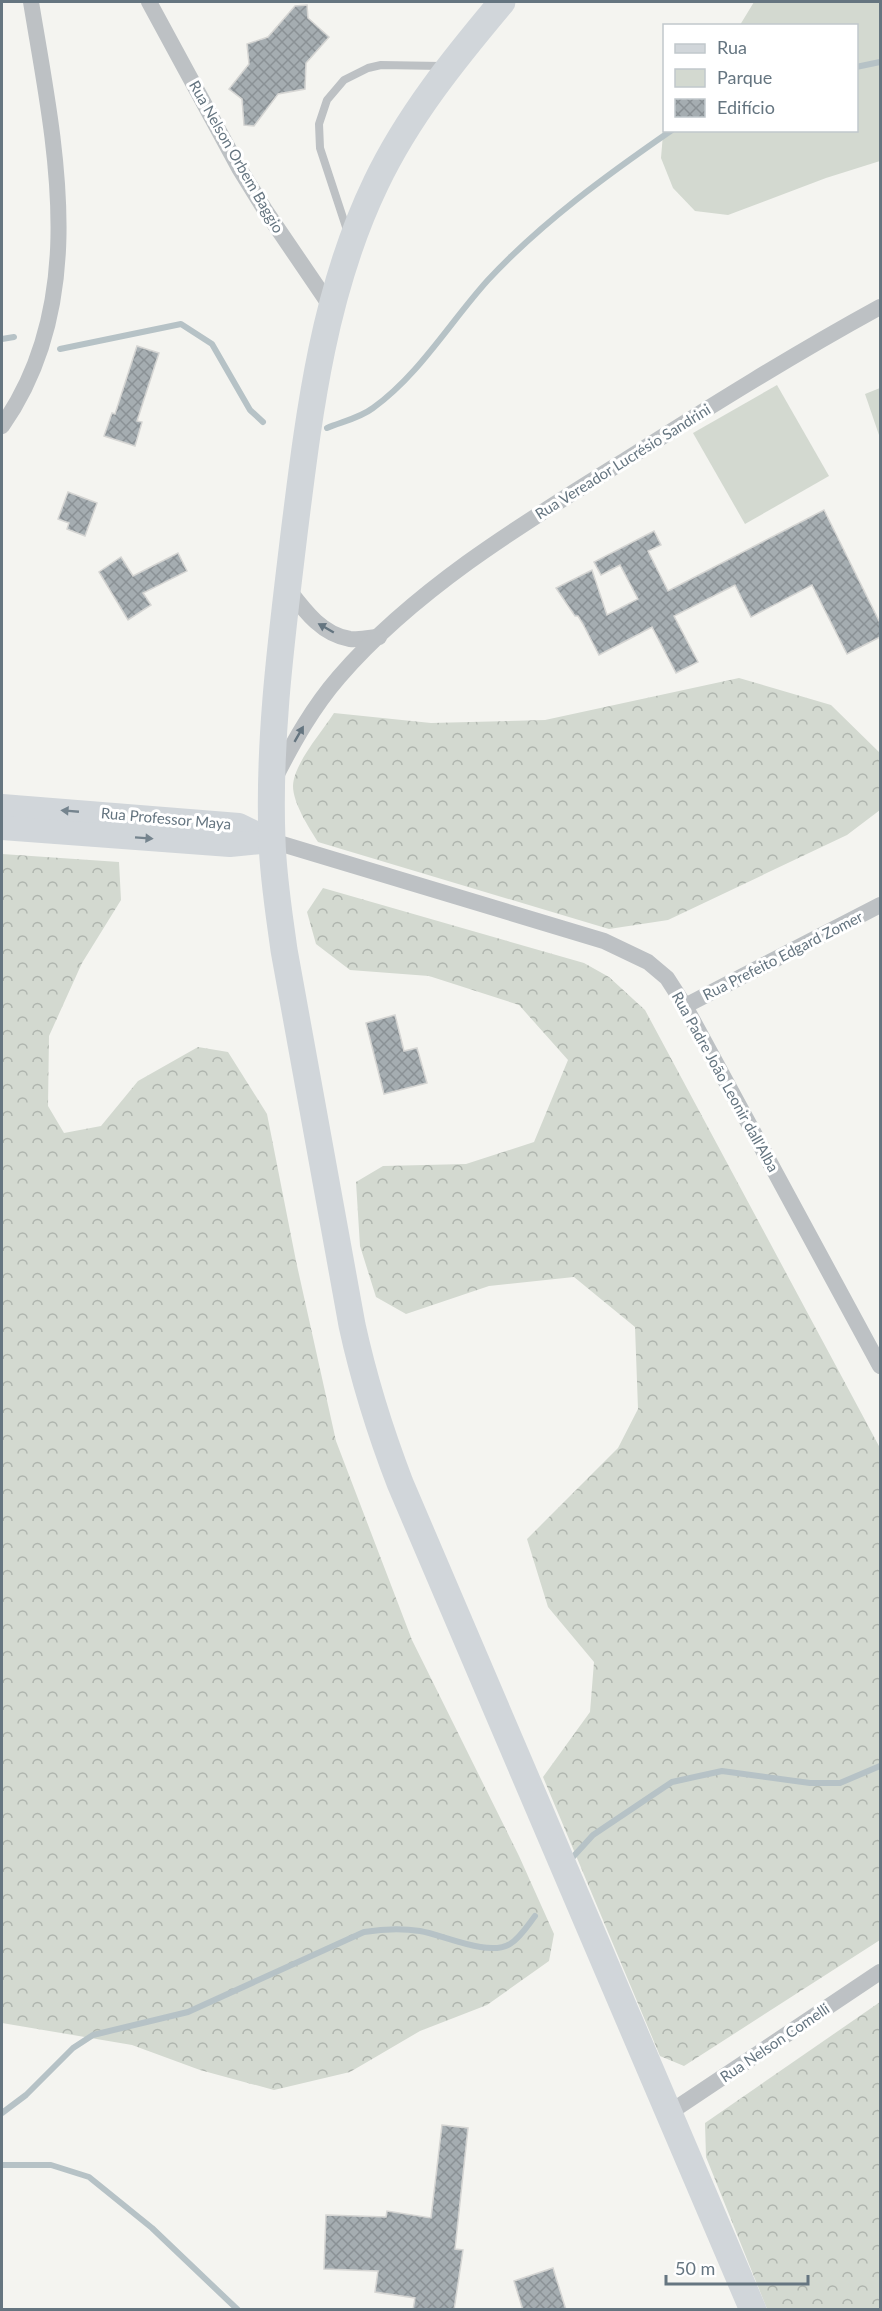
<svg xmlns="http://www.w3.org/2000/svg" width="882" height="2311" font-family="Lato,sans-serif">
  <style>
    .green { fill: #d3d9d0 }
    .forest { fill: url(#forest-crowns) }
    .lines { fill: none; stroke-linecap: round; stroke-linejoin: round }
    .stream { stroke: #b6c2c6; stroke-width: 6 }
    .building { fill: url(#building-cross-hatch); stroke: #d5d5d3; stroke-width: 1.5 }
    .service { stroke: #bdc1c4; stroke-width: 8 }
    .minor { stroke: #bdc1c4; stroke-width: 16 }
    .secondary { stroke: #d1d6da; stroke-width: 24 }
    .primary { stroke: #d1d6da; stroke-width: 27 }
    .oneway { fill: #657580 }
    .oneway2 { fill: #75848e }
    .labels { text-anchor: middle; stroke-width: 6; stroke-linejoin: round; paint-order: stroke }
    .street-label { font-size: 15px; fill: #657580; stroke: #fff }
  </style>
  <defs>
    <pattern id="forest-crowns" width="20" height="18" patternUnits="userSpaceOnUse" patternTransform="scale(1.5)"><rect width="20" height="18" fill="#d3d9d0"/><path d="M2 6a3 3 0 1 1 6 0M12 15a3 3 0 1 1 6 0" fill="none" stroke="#afb5ae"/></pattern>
    <pattern id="building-cross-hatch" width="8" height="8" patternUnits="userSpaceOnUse" patternTransform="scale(1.5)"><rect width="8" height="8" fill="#a5adb1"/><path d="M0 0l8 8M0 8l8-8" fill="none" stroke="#8a9195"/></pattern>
  </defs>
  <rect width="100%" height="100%" fill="#f4f4f0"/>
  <!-- green -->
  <g class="green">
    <polygon points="754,2 880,2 880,161 826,178 728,215 695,211 673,188 661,158 664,122 664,130 856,130 856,26 740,25"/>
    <polygon points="777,385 829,476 745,524 693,433"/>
    <polygon points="880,388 880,438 865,394"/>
  </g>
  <!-- forest -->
  <g class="forest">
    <path d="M739 678 831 705 880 753V810L847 835 668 920 609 929 318 842C309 828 293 803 293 786 294 763 322 732 334 713L431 723 545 720Z"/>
    <polygon points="2,854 119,862 121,900 82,963 49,1036 48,1106 64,1133 101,1126 138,1081 198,1047 228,1052 267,1114 296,1261 336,1441 412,1640 519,1856 554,1934 549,1961 487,2005 420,2031 350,2072 274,2090 200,2070 132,2045 2,2023"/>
    <polygon points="323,888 584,963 609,977 645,1010 880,1448 880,1940 684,2066 660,2056 543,1777 590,1712 594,1662 548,1607 527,1539 618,1448 638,1409 635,1327 574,1277 489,1286 406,1314 376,1297 360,1246 356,1182 383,1166 466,1164 534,1142 568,1060 519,1005 429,976 350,970 316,944 307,912"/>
    <polygon points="880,2002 880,2309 767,2309 706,2157 705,2123"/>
  </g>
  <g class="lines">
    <!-- stream -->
    <g class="stream">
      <polyline points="856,67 880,62"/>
      <polyline points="2,339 14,337"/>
      <polyline points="60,349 181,324 212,344 250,410 263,422"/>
      <path d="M327 428C341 422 360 418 373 408 419 375 450 322 488 280 542 222 607 175 672 130"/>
      <polyline points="572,1858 593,1835 672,1782 722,1771 810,1783 840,1783 880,1766"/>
      <path d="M2 2113 26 2095 73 2048 93 2035 188 2012 364 1932C383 1929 400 1928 420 1931 444 1935 488 1957 510 1944 520 1938 528 1925 535 1916"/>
      <polyline points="2,2165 51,2165 89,2177 152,2228 238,2310"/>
    </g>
  </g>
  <!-- building -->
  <g class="building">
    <polygon points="307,5 308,18 329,37 306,63 305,89 278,94 254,126 244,125 242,99 229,89 249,64 247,44 268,37 295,6"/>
    <polygon points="137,346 159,353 137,421 142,422 135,446 104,436 112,413 115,414"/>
    <polygon points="68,492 97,503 85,536 67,529 69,523 58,519"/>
    <polygon points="824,510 880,623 880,637 847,654 812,585 751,617 735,585 674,616 698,662 676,673 652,627 599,655 583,624 578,616 575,616 556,588 592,570 607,615 638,599 620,565 601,575 594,562 654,531 661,545 648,551 668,591"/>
    <polygon points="178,553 187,571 143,593 151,605 128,620 99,572 121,557 133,576"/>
    <polygon points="395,1015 404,1051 417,1048 427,1083 384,1094 366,1023"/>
    <polygon points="442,2125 468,2128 455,2249 463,2250 454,2310 413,2310 415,2298 375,2292 378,2271 324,2269 326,2215 386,2217 387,2211 431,2218"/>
    <polygon points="553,2268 566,2310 523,2310 514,2281"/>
  </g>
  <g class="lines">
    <!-- service -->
    <polyline class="service" points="348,233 320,148 319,124 327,100 344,80 368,68 381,65 442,66"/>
    <!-- minor -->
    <g class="minor">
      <polyline points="149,2 239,168 265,210 331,307"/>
      <path d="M2 426C91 299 54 142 31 2"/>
      <path d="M288 589C304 610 322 635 350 639 359 640 370 637 379 637"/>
      <path d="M276 776C294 741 313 707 339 677 417 587 527 521 627 459 711 406 794 354 880 307"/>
      <polyline points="272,841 604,941 648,962 667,978 685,1006 880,1366"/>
      <polyline points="685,1006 880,905"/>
      <polyline points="669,2113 880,1972"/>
    </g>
    <!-- secondary -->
    <g class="secondary">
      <polyline points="2,806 239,825 272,841"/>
      <polyline points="2,828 230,845 272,841"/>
    </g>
    <!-- primary -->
    <path class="primary" d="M502 2C455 58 408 116 376 183 323 293 309 414 294 534 282 635 268 738 272 840 273 877 279 913 284 950L352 1325C364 1380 380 1431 400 1483L753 2310"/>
  </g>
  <!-- one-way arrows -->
  <defs><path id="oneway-solid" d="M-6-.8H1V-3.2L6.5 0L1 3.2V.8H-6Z" transform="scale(1.5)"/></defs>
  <g class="oneway">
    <use href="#oneway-solid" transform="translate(326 628) rotate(-150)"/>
    <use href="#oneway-solid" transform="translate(299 734) rotate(-60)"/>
  </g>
  <g class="oneway2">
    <use href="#oneway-solid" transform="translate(70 811) rotate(-175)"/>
    <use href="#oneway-solid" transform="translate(144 838) rotate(4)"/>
  </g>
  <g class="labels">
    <!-- street labels -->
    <g class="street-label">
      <text transform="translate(236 157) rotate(60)" y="5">Rua Nelson Orbem Baggio</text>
      <text transform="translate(623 462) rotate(-32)" y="5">Rua Vereador Lucrésio Sandrini</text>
      <text transform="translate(166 819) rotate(5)" y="5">Rua Professor Maya</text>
      <text transform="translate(783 956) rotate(-27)" y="5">Rua Prefeito Edgard Zomer</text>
      <text transform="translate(725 1082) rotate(61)" y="5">Rua Padre João Leonir dall'Alba</text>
      <text transform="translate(775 2043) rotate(-34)" y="5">Rua Nelson Comelli</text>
    </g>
  </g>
  <!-- border -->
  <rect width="882" height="2311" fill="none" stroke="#657580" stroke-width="6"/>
  <!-- legend -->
  <rect x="663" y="24" width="195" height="108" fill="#ffffff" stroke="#c1c8cc" stroke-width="1.5"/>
  <rect x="675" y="44" width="30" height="9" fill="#d1d6da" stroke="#c1c8cc" stroke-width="1.5"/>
  <text x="717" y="54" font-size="18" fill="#657580">Rua</text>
  <rect x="675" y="69" width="30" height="18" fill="#d3d9d0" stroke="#c1c8cc" stroke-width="1.5"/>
  <text x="717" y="84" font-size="18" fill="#657580">Parque</text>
  <rect x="675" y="99" width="30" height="18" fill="url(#building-cross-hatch)" stroke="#c1c8cc" stroke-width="1.5"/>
  <text x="717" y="114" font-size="18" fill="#657580">Edifício</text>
  <!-- scale -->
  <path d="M666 2275v9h142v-9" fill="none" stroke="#657580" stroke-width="3"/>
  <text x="675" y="2275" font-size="18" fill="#657580" stroke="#ffffff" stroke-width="4.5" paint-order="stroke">50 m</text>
</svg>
